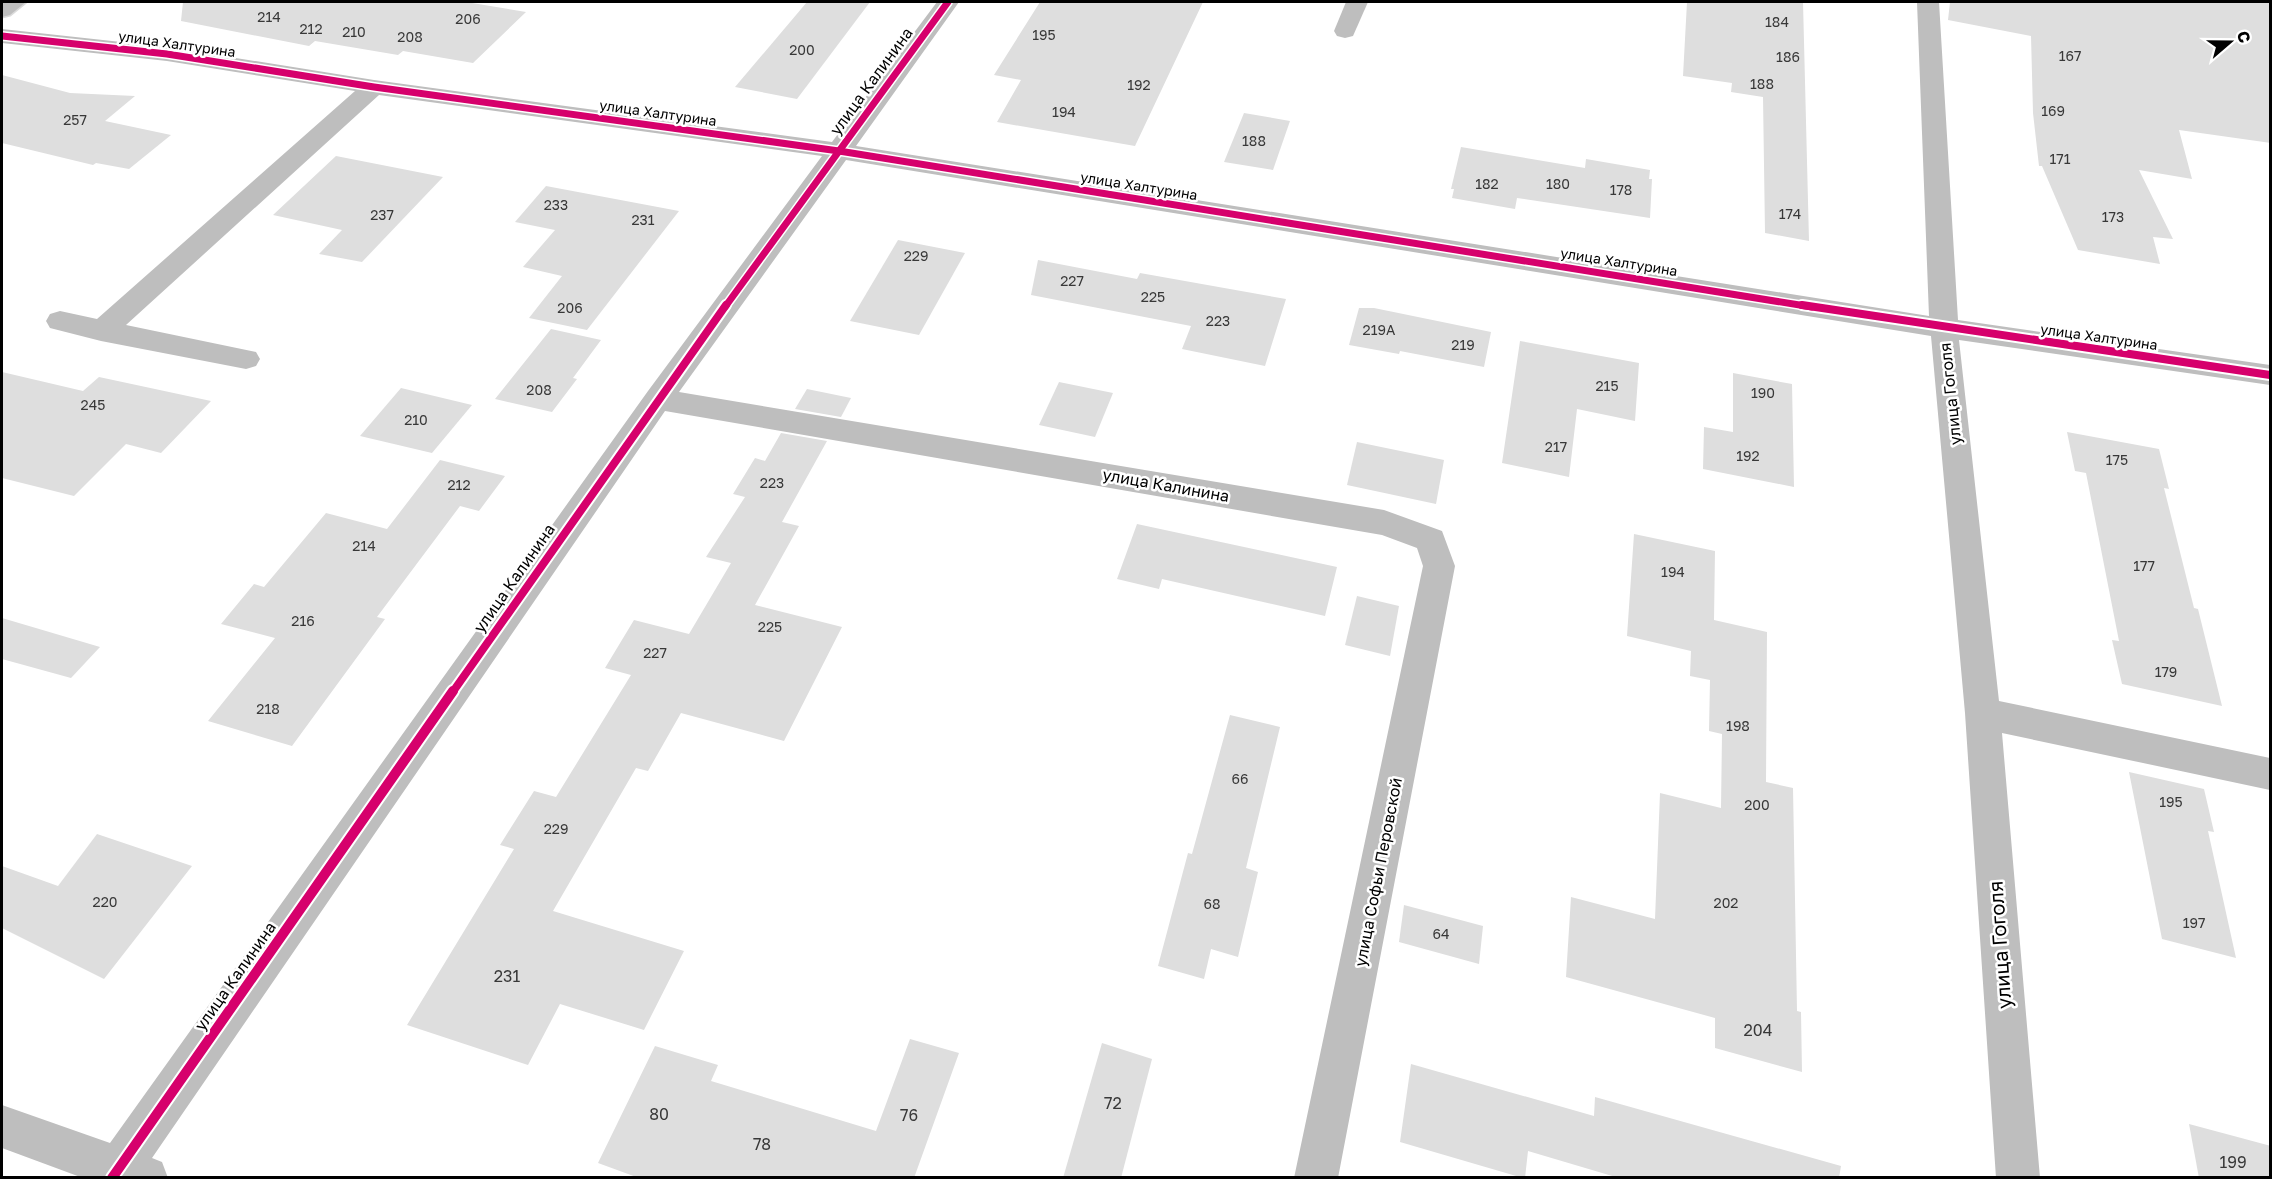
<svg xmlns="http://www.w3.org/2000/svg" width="2272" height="1179" font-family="'Golos Text',sans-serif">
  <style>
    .building { fill: #dedede }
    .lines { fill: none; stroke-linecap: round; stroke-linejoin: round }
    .major-casing { stroke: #dbdbdb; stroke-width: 3 }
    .minor { fill: #bebebe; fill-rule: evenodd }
    .major { fill: #bebebe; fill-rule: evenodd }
    .cycleway-far2-casing { stroke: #fff; stroke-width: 10 }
    .cycleway-far1-casing { stroke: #fff; stroke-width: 12 }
    .cycleway-casing { stroke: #fff; stroke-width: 14 }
    .cycleway-far2 { stroke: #d6006c; stroke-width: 7 }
    .cycleway-far1 { stroke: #d6006c; stroke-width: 8 }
    .cycleway { stroke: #d6006c; stroke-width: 10 }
    .labels { text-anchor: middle; stroke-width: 5; stroke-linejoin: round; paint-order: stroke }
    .number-label { font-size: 14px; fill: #383838 }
    .far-street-label { font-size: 14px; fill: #000; stroke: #fff }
    .street-label { font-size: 16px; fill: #000; stroke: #fff }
    .near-number-label { font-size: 16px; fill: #383838 }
    .near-street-label { font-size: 20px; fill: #000; stroke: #fff }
  </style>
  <rect width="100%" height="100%" fill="#fff"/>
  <!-- building -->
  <g class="building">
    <polygon points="183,2 466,2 526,12 473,63 403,51 398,55 315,41 309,46 181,21"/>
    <polygon points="807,2 870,2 797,99 735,87"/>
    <polygon points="1040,2 1203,2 1135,146 997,122 1021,80 994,75"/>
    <polygon points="1687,2 1803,2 1809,241 1765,233 1763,97 1731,92 1732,83 1683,76"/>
    <polygon points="1950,2 2271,2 2271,143 2179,130 2192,179 2139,170 2173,239 2153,237 2160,264 2078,250 2042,166 2039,166 2033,113 2031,36 1948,20"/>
    <polygon points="2,75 70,93 135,96 105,121 171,135 129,169 96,163 93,165 2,143"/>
    <polygon points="1244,113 1290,121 1273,170 1224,162"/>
    <polygon points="1461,147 1585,168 1586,159 1650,170 1649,179 1652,179 1650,218 1517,198 1515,209 1452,198 1454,189 1451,189"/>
    <polygon points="336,156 443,177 362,262 319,254 342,230 273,215"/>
    <polygon points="546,186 679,211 587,330 529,318 562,276 523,267 555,230 515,222"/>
    <polygon points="898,240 965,253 919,335 850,321"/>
    <polygon points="1038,260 1137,279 1140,273 1286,299 1265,366 1182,349 1191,326 1031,295"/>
    <polygon points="1359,308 1374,308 1491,332 1484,367 1400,351 1399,354 1349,345"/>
    <polygon points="551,329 601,340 573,378 577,379 552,412 495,399"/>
    <polygon points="1520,341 1639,363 1635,421 1577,409 1569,477 1502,463"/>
    <polygon points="2,372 83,391 99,377 211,401 161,453 126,444 74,496 2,478"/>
    <polygon points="1733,373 1792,384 1794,487 1703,469 1704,427 1733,432"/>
    <polygon points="1059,382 1113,393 1095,437 1039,425"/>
    <polygon points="401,388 472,405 432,453 360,436"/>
    <polygon points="807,389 851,398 841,417 795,409"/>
    <polygon points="2067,432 2159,449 2169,489 2164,488 2194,608 2198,609 2222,706 2122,684 2112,640 2119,641 2086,473 2075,471"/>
    <polygon points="781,433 827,441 782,522 799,526 755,605 842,627 784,741 681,713 648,771 636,768 553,911 684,951 644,1030 560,1004 528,1065 407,1025 514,849 500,845 534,791 556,797 631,675 605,668 634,620 689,634 731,563 706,557 745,497 733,494 755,458 765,461"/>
    <polygon points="1357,442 1444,460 1436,504 1347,485"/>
    <polygon points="440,460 505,476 479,511 460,506 377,617 385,619 292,746 208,721 275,638 221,624 254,584 264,587 326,513 387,529"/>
    <polygon points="1137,524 1337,567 1325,616 1162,579 1159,589 1117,579"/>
    <polygon points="1634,534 1715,551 1714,620 1767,632 1766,782 1793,788 1797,1011 1801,1012 1802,1072 1715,1048 1715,1018 1566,977 1571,897 1655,919 1660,793 1721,808 1722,734 1709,731 1710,680 1690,676 1691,651 1627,636"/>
    <polygon points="1357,596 1399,606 1390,656 1345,645"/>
    <polygon points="2,618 100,647 71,678 2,659"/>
    <polygon points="1230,715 1280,727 1246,868 1258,872 1238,957 1211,949 1204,979 1158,966 1188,853 1192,854"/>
    <polygon points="2129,772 2204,789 2214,832 2208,831 2236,958 2162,939"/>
    <polygon points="97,834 192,866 104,979 2,928 2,866 58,886"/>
    <polygon points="1404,905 1483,926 1479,964 1399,942"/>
    <polygon points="910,1039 959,1053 914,1178 639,1178 598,1163 655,1046 718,1065 711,1081 876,1131"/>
    <polygon points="1102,1043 1152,1059 1121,1178 1063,1178"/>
    <polygon points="1411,1064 1594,1116 1595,1097 1841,1166 1839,1178 1619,1178 1528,1151 1525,1178 1523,1178 1400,1142"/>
    <polygon points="2189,1124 2271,1146 2271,1178 2199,1178"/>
  </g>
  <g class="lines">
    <!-- major casing -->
    <g class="major-casing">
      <polygon id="major" points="2,2 26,2 10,15 2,17"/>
    </g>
    <!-- minor -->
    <g class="minor">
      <polygon points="937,2 959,2 856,146 1929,316 1917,2 1939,2 1958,320 2270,365 2270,385 1959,340 1999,701 2270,758 2270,790 2002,733 2040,1178 1996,1178 1965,713 1931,336 846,160 679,392 1384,510 1442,531 1455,566 1338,1178 1294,1178 1423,566 1417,548 1382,535 665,411 152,1158 162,1162 168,1178 83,1178 2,1148 2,1105 110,1143 648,391 822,156 379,95 126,325 256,352 260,359 256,366 246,369 101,341 50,328 46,321 50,314 60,311 97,319 355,91 167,61 2,43 2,29 167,47 374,80 832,142"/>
      <polygon points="1346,2 1368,2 1353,36 1345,38 1337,36 1334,31"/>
    </g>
    <!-- major -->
    <use href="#major" class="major"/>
    <!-- cycleway-far2 casing -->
    <g class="cycleway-far2-casing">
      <g id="cycleway-far2">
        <polyline points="2,36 167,54 374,87 839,151 1812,307"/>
        <polyline points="725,307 948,2"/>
      </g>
    </g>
    <!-- cycleway-far1 casing -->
    <g class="cycleway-far1-casing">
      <g id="cycleway-far1">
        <polyline points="1802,305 2270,375"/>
        <polyline points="452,693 726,305"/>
      </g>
    </g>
    <!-- cycleway casing -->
    <g class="cycleway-casing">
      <polyline id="cycleway" points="112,1178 453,691"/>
    </g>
    <!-- cycleway-far2 -->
    <use href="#cycleway-far2" class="cycleway-far2"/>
    <!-- cycleway-far1 -->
    <use href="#cycleway-far1" class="cycleway-far1"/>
    <!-- cycleway -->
    <use href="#cycleway" class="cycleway"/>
  </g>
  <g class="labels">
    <!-- number labels -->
    <g class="number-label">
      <text x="269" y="22">214</text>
      <text x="468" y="24">206</text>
      <text x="1777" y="27">184</text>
      <text x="311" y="34">212</text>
      <text x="354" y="37">210</text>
      <text x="1044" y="40">195</text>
      <text x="410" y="42">208</text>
      <text x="802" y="55">200</text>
      <text x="2070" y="61">167</text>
      <text x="1788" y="62">186</text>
      <text x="1762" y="89">188</text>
      <text x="1139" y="90">192</text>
      <text x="2053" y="116">169</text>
      <text x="1064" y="117">194</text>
      <text x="75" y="125">257</text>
      <text x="1254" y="146">188</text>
      <text x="2060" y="164">171</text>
      <text x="1487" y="189">182</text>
      <text x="1558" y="189">180</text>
      <text x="1621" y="195">178</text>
      <text x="556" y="210">233</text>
      <text x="1790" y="219">174</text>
      <text x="382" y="220">237</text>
      <text x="2113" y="222">173</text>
      <text x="643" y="225">231</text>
      <text x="916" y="261">229</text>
      <text x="1072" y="286">227</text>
      <text x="1153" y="302">225</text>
      <text x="570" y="313">206</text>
      <text x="1218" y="326">223</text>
      <text x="1379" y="335">219А</text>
      <text x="1463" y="350">219</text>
      <text x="1607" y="391">215</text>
      <text x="539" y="395">208</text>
      <text x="1763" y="398">190</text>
      <text x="93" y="410">245</text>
      <text x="416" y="425">210</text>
      <text x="1556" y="452">217</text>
      <text x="1748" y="461">192</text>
      <text x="2117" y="465">175</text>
      <text x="772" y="488">223</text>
      <text x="459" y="490">212</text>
      <text x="364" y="551">214</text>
      <text x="2144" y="571">177</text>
      <text x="1673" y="577">194</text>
      <text x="303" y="626">216</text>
      <text x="770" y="632">225</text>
      <text x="655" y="658">227</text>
      <text x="2166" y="677">179</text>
      <text x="268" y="714">218</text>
      <text x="1738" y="731">198</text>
      <text x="1240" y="784">66</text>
      <text x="2171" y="807">195</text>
      <text x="1757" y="810">200</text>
      <text x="556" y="834">229</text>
      <text x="105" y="907">220</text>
      <text x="1726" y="908">202</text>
      <text x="1212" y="909">68</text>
      <text x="2194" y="928">197</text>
      <text x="1441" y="939">64</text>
    </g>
    <!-- far-street labels -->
    <g class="far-street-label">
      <text transform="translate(177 44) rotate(8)" y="5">улица Халтурина</text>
      <text transform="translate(658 113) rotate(8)" y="5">улица Халтурина</text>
      <text transform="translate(1139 186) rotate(9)" y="5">улица Халтурина</text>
      <text transform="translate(1619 262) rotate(9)" y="5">улица Халтурина</text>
      <text transform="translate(2099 337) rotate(8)" y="5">улица Халтурина</text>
    </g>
    <!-- street labels -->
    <g class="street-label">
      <text transform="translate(871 81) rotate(-54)" y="6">улица Калинина</text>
      <text transform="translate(1950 394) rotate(-96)" y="6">улица Гоголя</text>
      <text transform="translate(1166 485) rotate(10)" y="6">улица Калинина</text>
      <text transform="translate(514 578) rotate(-55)" y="6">улица Калинина</text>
      <text transform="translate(1378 872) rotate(-79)" y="6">улица Софьи Перовской</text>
      <text transform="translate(235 976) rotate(-55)" y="6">улица Калинина</text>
    </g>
    <!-- near-number labels -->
    <g class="near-number-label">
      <text x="507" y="982">231</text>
      <text x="1758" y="1036">204</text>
      <text x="1113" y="1109">72</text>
      <text x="659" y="1120">80</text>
      <text x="909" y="1121">76</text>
      <text x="762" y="1150">78</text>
      <text x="2233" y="1168">199</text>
    </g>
    <!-- near-street labels -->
    <g class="near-street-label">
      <text transform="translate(2000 945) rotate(-94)" y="7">улица Гоголя</text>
    </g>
  </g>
  <!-- border -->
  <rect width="2272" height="1179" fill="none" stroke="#000000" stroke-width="6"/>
  <!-- north arrow -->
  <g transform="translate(2230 42) rotate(70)" stroke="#ffffff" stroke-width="4.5" paint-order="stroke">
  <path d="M0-4.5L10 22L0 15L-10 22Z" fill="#000000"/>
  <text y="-9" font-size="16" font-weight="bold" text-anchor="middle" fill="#000000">С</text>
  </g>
</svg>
